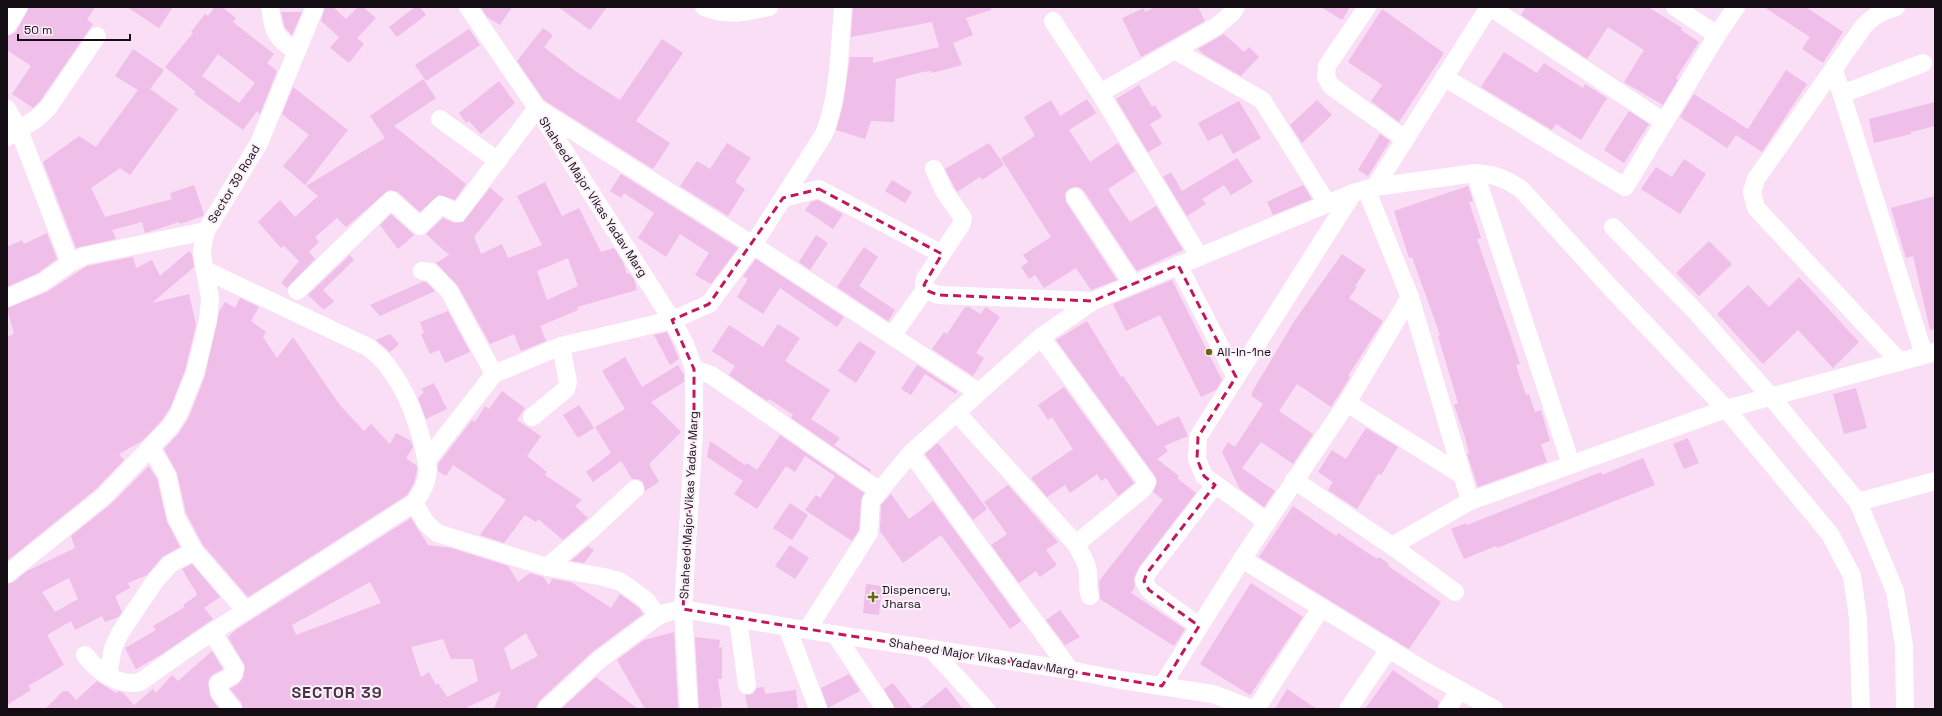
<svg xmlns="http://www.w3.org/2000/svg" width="1942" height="716" font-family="'Space Grotesk',sans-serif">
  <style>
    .building { fill: #efbee9; fill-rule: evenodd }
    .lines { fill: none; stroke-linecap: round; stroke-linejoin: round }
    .minor { stroke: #fff; stroke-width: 18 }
    .marked { fill: none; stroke: #c2185b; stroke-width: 3; stroke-dasharray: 8 5; stroke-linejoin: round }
    .poi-dot { fill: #666a0a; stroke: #fcf1fa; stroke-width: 1.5 }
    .labels { text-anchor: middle; stroke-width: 4; stroke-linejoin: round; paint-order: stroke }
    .street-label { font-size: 12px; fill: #150d14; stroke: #fcf1fa }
    .poi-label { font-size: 12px; fill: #150d14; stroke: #fcf1fa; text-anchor: start }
    .district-label { font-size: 16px; font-weight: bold; letter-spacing: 1px; fill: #483346; stroke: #fcf1fa }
  </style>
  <rect width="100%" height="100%" fill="#f9def5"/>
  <!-- building -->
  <g class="building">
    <polygon points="29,7 95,7 87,20 93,24 40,101 33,108 12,94 31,66 7,50 7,36 16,32"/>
    <polygon points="127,7 173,7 159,28"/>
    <path d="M215 7H222L236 18 233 22 274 54 267 63 277 71 260 114 257 111 243 130 194 94 196 92 165 67 193 33 191 32 205 14 208 16ZM218 54 255 83 239 103 202 76Z"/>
    <polygon points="325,7 333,7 346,19 358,7 363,7 376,18 357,38 364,44 349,63 330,48 339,37 321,21"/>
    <polygon points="415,7 420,7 426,15 397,37 389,27"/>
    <polygon points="481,7 512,7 500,25 487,17"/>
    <polygon points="558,7 607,7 590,30"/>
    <polygon points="853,7 991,7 991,10 966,18 973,35 953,43 962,65 932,73 932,71 922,72 896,79 894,122 871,121 865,139 836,130 843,105 850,57 873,57 873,63 939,47 932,22 851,37"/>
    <polygon points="1156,7 1198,7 1205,21 1141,57 1122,18 1144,8 1145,12"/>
    <polygon points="1321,7 1350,7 1342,20"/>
    <polygon points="1526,7 1648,7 1682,28 1681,30 1699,42 1676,78 1678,80 1663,105 1624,82 1644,50 1608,27 1587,59 1521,15"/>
    <polygon points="1764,7 1806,7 1843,32 1823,63 1802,49 1810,37"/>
    <polygon points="1382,9 1444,53 1399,122 1371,101 1382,85 1348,62"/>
    <polygon points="281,12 302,12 292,35 285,28"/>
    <polygon points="543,28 553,35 544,47 575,71 620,100 662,39 683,53 636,121 670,143 653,169 544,100 517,61"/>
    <polygon points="469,29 480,45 426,81 415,65"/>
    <polygon points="1224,34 1244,52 1249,47 1259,57 1241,76 1205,55 1198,49"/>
    <polygon points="133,49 164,70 150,89 178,109 130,175 120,168 91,188 105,217 172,199 170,193 194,185 204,214 203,216 180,224 179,222 145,233 142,222 112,230 116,239 76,248 43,162 79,136 96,147 138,90 115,76"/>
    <polygon points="1504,52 1537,73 1544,63 1583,88 1585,84 1607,98 1581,140 1556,124 1552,130 1481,87"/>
    <polygon points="1786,70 1807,84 1762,152 1736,135 1727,148 1680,117 1694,94 1748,129"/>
    <polygon points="423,79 436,98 394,126 466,184 455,200 439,195 420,212 398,192 389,190 346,227 337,218 315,237 319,242 309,252 315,259 287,288 281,283 299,261 284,246 281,248 258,222 280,200 295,217 318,196 306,186 385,138 370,116"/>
    <polygon points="499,81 515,103 481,134 469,121 466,123 459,113"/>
    <polygon points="1139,85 1152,107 1155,105 1162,117 1150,124 1162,144 1148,152 1116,99"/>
    <polygon points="293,87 348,130 305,185 283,166 309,135 282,114"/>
    <polygon points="1087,99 1096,113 1069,130 1090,162 1118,143 1135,171 1108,189 1110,193 1130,222 1156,206 1183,250 1137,271 1084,191 1079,187 1074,187 1069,189 1065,193 1066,202 1117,280 1091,290 1076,268 1044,288 1035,275 1029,279 1021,267 1028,262 1023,255 1051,237 1001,158 1035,136 1024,117 1051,100 1060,116"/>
    <polygon points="1317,100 1332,115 1302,143 1290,125"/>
    <polygon points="1239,101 1261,138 1233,154 1222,134 1208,141 1198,123"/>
    <polygon points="1935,102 1935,126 1911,132 1911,134 1874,143 1869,119"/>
    <polygon points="1629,111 1649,124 1624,163 1604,150"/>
    <polygon points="1380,134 1390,141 1368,176 1358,170"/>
    <polygon points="727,143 751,158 735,182 745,189 728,216 680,186 697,161 710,169"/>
    <polygon points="989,143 1004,165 982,180 980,177 957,192 945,169"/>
    <polygon points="1237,158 1253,182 1231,195 1224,185 1202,199 1206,204 1187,216 1163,177 1171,172 1182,191"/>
    <polygon points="1684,159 1706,174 1680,214 1641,189 1656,167 1672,177"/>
    <polygon points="621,174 738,248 711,284 695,275 709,253 680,234 666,257 638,238 654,213 624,193 621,198 610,191"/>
    <polygon points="892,180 912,192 905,203 885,191"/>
    <path d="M545 182 562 216 579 208 601 252 614 248 623 262 627 274 629 273 634 279 637 290 577 307 578 310 540 326 546 341 521 351 514 334 490 344 458 286 436 263 449 255 426 234 443 218 454 223 463 222 490 188 504 199 474 237 481 254 502 244 508 258 542 245 517 196ZM568 258 578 286 547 300 537 271Z"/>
    <polygon points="1303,185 1312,199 1273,215 1267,202"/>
    <polygon points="1468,186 1473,201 1469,202 1481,238 1477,239 1515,349 1520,364 1516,365 1526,395 1529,394 1535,412 1541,410 1550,441 1541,444 1547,462 1478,487 1467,454 1469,454 1465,437 1454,405 1458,403 1438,336 1440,335 1412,257 1409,258 1394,211"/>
    <polygon points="1935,196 1935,329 1930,330 1913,256 1906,258 1891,208"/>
    <polygon points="818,200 843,214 833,229 805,210 811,202"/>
    <polygon points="391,214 414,235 398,249 380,225"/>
    <polygon points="47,233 57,259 38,273 7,287 7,247 22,240 24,244"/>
    <polygon points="816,235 828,243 810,270 799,262"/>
    <polygon points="1709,241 1732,264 1699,296 1676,273"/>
    <polygon points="864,247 878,257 859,286 895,310 888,321 837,287"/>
    <polygon points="189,251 192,254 194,267 152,303 189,294 196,325 185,370 170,408 162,420 142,441 119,454 124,460 96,489 7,561 7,337 14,334 7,308 47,292 87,266 133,257 136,268 152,260 160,276"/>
    <polygon points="1342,254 1366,270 1355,286 1357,287 1349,298 1383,321 1348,376 1350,377 1331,407 1297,384 1279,411 1313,434 1293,464 1261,442 1242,468 1275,491 1264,507 1240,489 1222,452 1228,442 1235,447 1263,404 1252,396 1252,392 1295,320"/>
    <polygon points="350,255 354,260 323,290 334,301 324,310 308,295"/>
    <polygon points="756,259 844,317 837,327 780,288 763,314 737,297 748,279 743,276"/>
    <polygon points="1799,277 1859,342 1833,368 1798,330 1763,364 1717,314 1748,285 1769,307"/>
    <polygon points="1172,280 1222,380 1216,390 1201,397 1160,315 1126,331 1113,304"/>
    <polygon points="422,282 426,282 435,291 380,316 370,305"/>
    <polygon points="240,298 259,307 251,321 266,332 263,337 277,358 293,337 339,404 364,431 371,424 390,444 396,433 411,441 413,447 406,458 417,466 417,470 414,483 407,495 248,597 203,545 186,513 177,473 164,449 179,433 189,417 205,376 219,312 225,302 235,308"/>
    <polygon points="965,307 969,307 980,314 986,307 1000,317 976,353 984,358 973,376 932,349 944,332 947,334"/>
    <polygon points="448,311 470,352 445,363 439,350 430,354 421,334 424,333 420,322"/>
    <polygon points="1087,321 1121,377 1123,376 1157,426 1179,416 1188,436 1164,446 1168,451 1157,459 1179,476 1177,478 1196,493 1139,567 1134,578 1135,587 1131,593 1185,629 1174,646 1100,599 1099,581 1163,500 1153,492 1157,482 1155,476 1056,340"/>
    <polygon points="778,324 800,338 785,361 830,390 811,419 840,438 834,445 871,470 870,472 791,418 793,415 769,399 767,401 729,375 735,366 712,351 729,325 763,347"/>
    <polygon points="667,332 679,359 670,365 654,335"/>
    <polygon points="390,334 399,344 390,352 376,340"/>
    <polygon points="859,341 876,352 856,383 838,371"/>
    <polygon points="625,357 642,387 678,365 684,375 684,382 651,402 681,432 649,464 659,482 645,491 643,482 638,479 632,479 621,461 593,482 586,472 611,453 595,427 625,409 602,371"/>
    <polygon points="917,365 957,391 956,394 925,374 911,395 901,389"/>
    <polygon points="434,383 447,409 426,419 418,398 424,392 421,389"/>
    <polygon points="1064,387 1134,483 1118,496 1106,478 1101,481 1097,474 1070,493 1065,485 1047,497 1031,478 1073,449 1052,417 1048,420 1038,405"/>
    <polygon points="1856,388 1867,428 1844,434 1833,394"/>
    <polygon points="502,391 525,408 517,420 541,436 527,456 547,472 545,475 582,500 575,506 588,518 563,540 538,519 536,522 525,515 504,543 480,535 506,500 453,465 446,476 438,471 438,464 472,420 475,422 485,406 489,409"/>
    <polygon points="579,405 594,428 578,438 563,415"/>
    <polygon points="1366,428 1398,447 1381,475 1379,473 1357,509 1328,490 1333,482 1318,472 1332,450 1346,459"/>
    <polygon points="780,435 864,493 861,500 859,530 852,541 805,510 816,495 820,498 835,476 805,456 795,472 786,466 757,509 734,494 743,481 707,457 710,441 745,465 747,463 757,470"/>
    <polygon points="1688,438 1699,463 1684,469 1673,444"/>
    <polygon points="938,443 987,509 973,520 925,454"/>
    <polygon points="1643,458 1655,485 1497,548 1496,546 1464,559 1451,529 1466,523 1467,525 1601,472 1602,475"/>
    <path d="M149 466 157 479 167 522 180 547 162 557 147 575 128 583 130 588 115 596 122 612 118 617 105 622 102 616 75 630 71 621 47 635 64 665 28 686 31 690 7 705V584L14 582 27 571 75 548 71 536 110 505ZM69 578 78 599 55 612 42 592Z"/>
    <polygon points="1008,485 1058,542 1046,550 1057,565 1040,577 1036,571 1019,583 991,545 1007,534 984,502"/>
    <polygon points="891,494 909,519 933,501 1021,621 1010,629 941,535 903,563 880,531 881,505"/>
    <polygon points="790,503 808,515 792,540 773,528"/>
    <polygon points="1293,506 1336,536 1338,533 1368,553 1378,559 1379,557 1389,564 1388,566 1441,602 1409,649 1259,557"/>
    <path d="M411 518 428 545 451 548 508 566 518 582 530 573 543 577 549 585 552 579 571 582 611 608 620 594 639 608 643 614 592 652 539 701 536 709H494L501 691 464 709H243L241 702 230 689 238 684 243 678 245 666 228 637 237 629ZM370 582 381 603 296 635 292 625ZM526 633 538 656 511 670 504 648ZM443 639 451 659H473L478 681 447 697 438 683 436 685 429 672 421 677 411 647Z"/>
    <polygon points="790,545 809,558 795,579 775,566"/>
    <polygon points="588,546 594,550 584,563 571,561"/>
    <polygon points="192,564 220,597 204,608 213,619 162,654 136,669 125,648 156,630 153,626 185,607 183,605 196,596 197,594 182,569"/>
    <polygon points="1251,583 1303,617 1250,695 1200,664"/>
    <polygon points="866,584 882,586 879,615 863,613"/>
    <polygon points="1060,610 1080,637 1065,645 1046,620"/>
    <polygon points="674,632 678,709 645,709 617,660 644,640"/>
    <polygon points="695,637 720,640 719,648 722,647 722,679 718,679 722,707 699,709"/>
    <polygon points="212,651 223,669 212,675 209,679 208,685 211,698 219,709 45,709 63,691 68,691 76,700 97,681 116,693 119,691 123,693 134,705 153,689 156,693 172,675 178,681"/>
    <polygon points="1393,670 1439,702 1437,709 1365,709"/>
    <polygon points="849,674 860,691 828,708 821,688"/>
    <polygon points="596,677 638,709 561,709"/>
    <polygon points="893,683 913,709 895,709 884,689"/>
    <polygon points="764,687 765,694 796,690 798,709 748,709 745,695 753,694 757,688"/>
    <polygon points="946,687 963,709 919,709"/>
    <polygon points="1287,689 1317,709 1275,709"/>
  </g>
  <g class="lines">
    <!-- minor -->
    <g class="minor">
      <path d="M270 7C274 34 274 35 296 52"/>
      <polyline points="468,7 537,108 672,320 685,344 694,369 694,432 683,609 689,709"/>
      <path d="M704 7C729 17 744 12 769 7"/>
      <polyline points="1367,7 1327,66 1326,77 1331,86 1405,139"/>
      <polyline points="1490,7 1664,122"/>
      <polyline points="1675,7 1717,35"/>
      <path d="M1896 7C1882 11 1873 16 1863 27L1756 179 1752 192 1756 208 1900 362"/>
      <polyline points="1053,21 1100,93 1199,256"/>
      <polyline points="7,26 19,7"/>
      <polyline points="1176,51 1262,100 1327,203"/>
      <polyline points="1834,70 1924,355"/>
      <polyline points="1444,77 1625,187 1717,35 1736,7"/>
      <polyline points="1100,93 1217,26 1231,14 1236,7"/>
      <polyline points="1842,94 1923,63"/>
      <polyline points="7,109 19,130 70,263"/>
      <polyline points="440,119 498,161"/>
      <polyline points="7,137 36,119 48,108 97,36"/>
      <polyline points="934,169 944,191 963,218 961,225 925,279 924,286 928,291 938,295 1093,301"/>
      <polyline points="1475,173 1571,464"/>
      <polyline points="1375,187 1489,7"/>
      <polyline points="1366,189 1410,297 1470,501"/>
      <polyline points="1075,197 1133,284"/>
      <polyline points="783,198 819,189 942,254"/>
      <polyline points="1613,227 1697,313 1771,397 1858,502 1895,591 1904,646 1905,709"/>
      <polyline points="1178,265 1236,377"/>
      <path d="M205 270 368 347C374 352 381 357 386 364 410 394 422 433 428 470 427 483 422 492 414 503L426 523 437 533 547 567 604 577 621 582 646 600 658 616"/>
      <polyline points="422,271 431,272 449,291 494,374"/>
      <polyline points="297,291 391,200 420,226 441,205 458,213 537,108 753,245 978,392"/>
      <polyline points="7,298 43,282 70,263 84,256 206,231"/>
      <polyline points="892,336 926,288"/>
      <polyline points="1041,337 1147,482 1143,489 1076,544"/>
      <polyline points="694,369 711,375 878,490"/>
      <polyline points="1347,403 1462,475"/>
      <path d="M956 412 1076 544C1079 551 1085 559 1087 567 1090 577 1086 587 1090 596"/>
      <polyline points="532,417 566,389 568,382 561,346"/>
      <polyline points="151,448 167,475 176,517 194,551"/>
      <polyline points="911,453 1070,670"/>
      <path d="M427 460 494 374 561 346 672 320 709 304 753 245 824 134C840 94 839 49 843 7"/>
      <polyline points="1294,480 1392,546 1455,592"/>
      <polyline points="1858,502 1935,481"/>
      <polyline points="1267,522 1204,476 1197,459 1198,437 1353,193"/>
      <polyline points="1392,546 1470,501 1726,409 1935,352"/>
      <polyline points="1242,559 1425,671 1494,709"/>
      <polyline points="547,567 592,529 635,489"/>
      <polyline points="7,574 103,497 170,427 179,413 195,373 208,321 210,298 202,255 203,243 206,231 259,143 315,7"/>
      <polyline points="738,619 747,685"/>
      <polyline points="1199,626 1149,590 1144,581 1147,573 1215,485"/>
      <polyline points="787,627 818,709"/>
      <path d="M807 630 869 533 871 501 911 453 1041 337 1093 301 1353 193 1375 187 1475 173C1496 175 1505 178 1522 190L1610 287 1726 409 1830 534 1852 576 1858 618 1861 709"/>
      <polyline points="212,632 235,668 233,675 218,684 219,692 233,709"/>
      <polyline points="835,634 885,709"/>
      <polyline points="931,649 986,709"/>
      <path d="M85 655C97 671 119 687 140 682L197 642 414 503"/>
      <polyline points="108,675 113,648 120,633 155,581 170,564 194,551 246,611"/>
      <polyline points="1162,686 1242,559 1347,403 1410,297"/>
      <polyline points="546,709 599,660 658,616 665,613 683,609 787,627 1070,670 1121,680 1213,694 1252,709"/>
      <polyline points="1256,709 1321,608"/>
      <polyline points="1348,709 1389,649"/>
      <polyline points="1447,709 1459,691"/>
    </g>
  </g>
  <!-- marked area -->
  <path class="marked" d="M819 189 942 254 924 285 928 291 938 295 1093 301 1178 265 1236 377 1198 437 1197 459 1204 476 1215 485 1147 573 1144 581 1149 590 1199 626 1162 686 683 609 694 432V369L672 320 709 304 783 198Z"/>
  <!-- markers -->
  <g class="poi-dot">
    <circle cx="1209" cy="352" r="4"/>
    <path d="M871 591h4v4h4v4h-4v4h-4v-4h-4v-4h4z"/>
  </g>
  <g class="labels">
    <!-- street labels -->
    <g class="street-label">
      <text transform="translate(234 184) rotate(-59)" y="4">Sector 39 Road</text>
      <text transform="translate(593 197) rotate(57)" y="4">Shaheed Major Vikas Yadav Marg</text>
      <text transform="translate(689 505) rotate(-87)" y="4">Shaheed Major Vikas Yadav Marg</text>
      <text transform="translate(982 657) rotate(9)" y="4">Shaheed Major Vikas Yadav Marg</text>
    </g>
    <!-- poi labels -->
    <g class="poi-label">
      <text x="1217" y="356">All-In-1ne</text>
      <text x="882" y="594">Dispencery,<tspan x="882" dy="14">Jharsa</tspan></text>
    </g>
    <!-- district labels -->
    <g class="district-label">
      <text x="337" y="698">SECTOR 39</text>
    </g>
  </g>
  <!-- border -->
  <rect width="1942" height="716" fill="none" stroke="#150d14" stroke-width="16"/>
  <!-- scale -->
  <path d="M18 34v6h112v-6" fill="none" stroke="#150d14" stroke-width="2"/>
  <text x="24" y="34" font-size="12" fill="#150d14" stroke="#fcf1fa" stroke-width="3" paint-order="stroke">50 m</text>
</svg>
